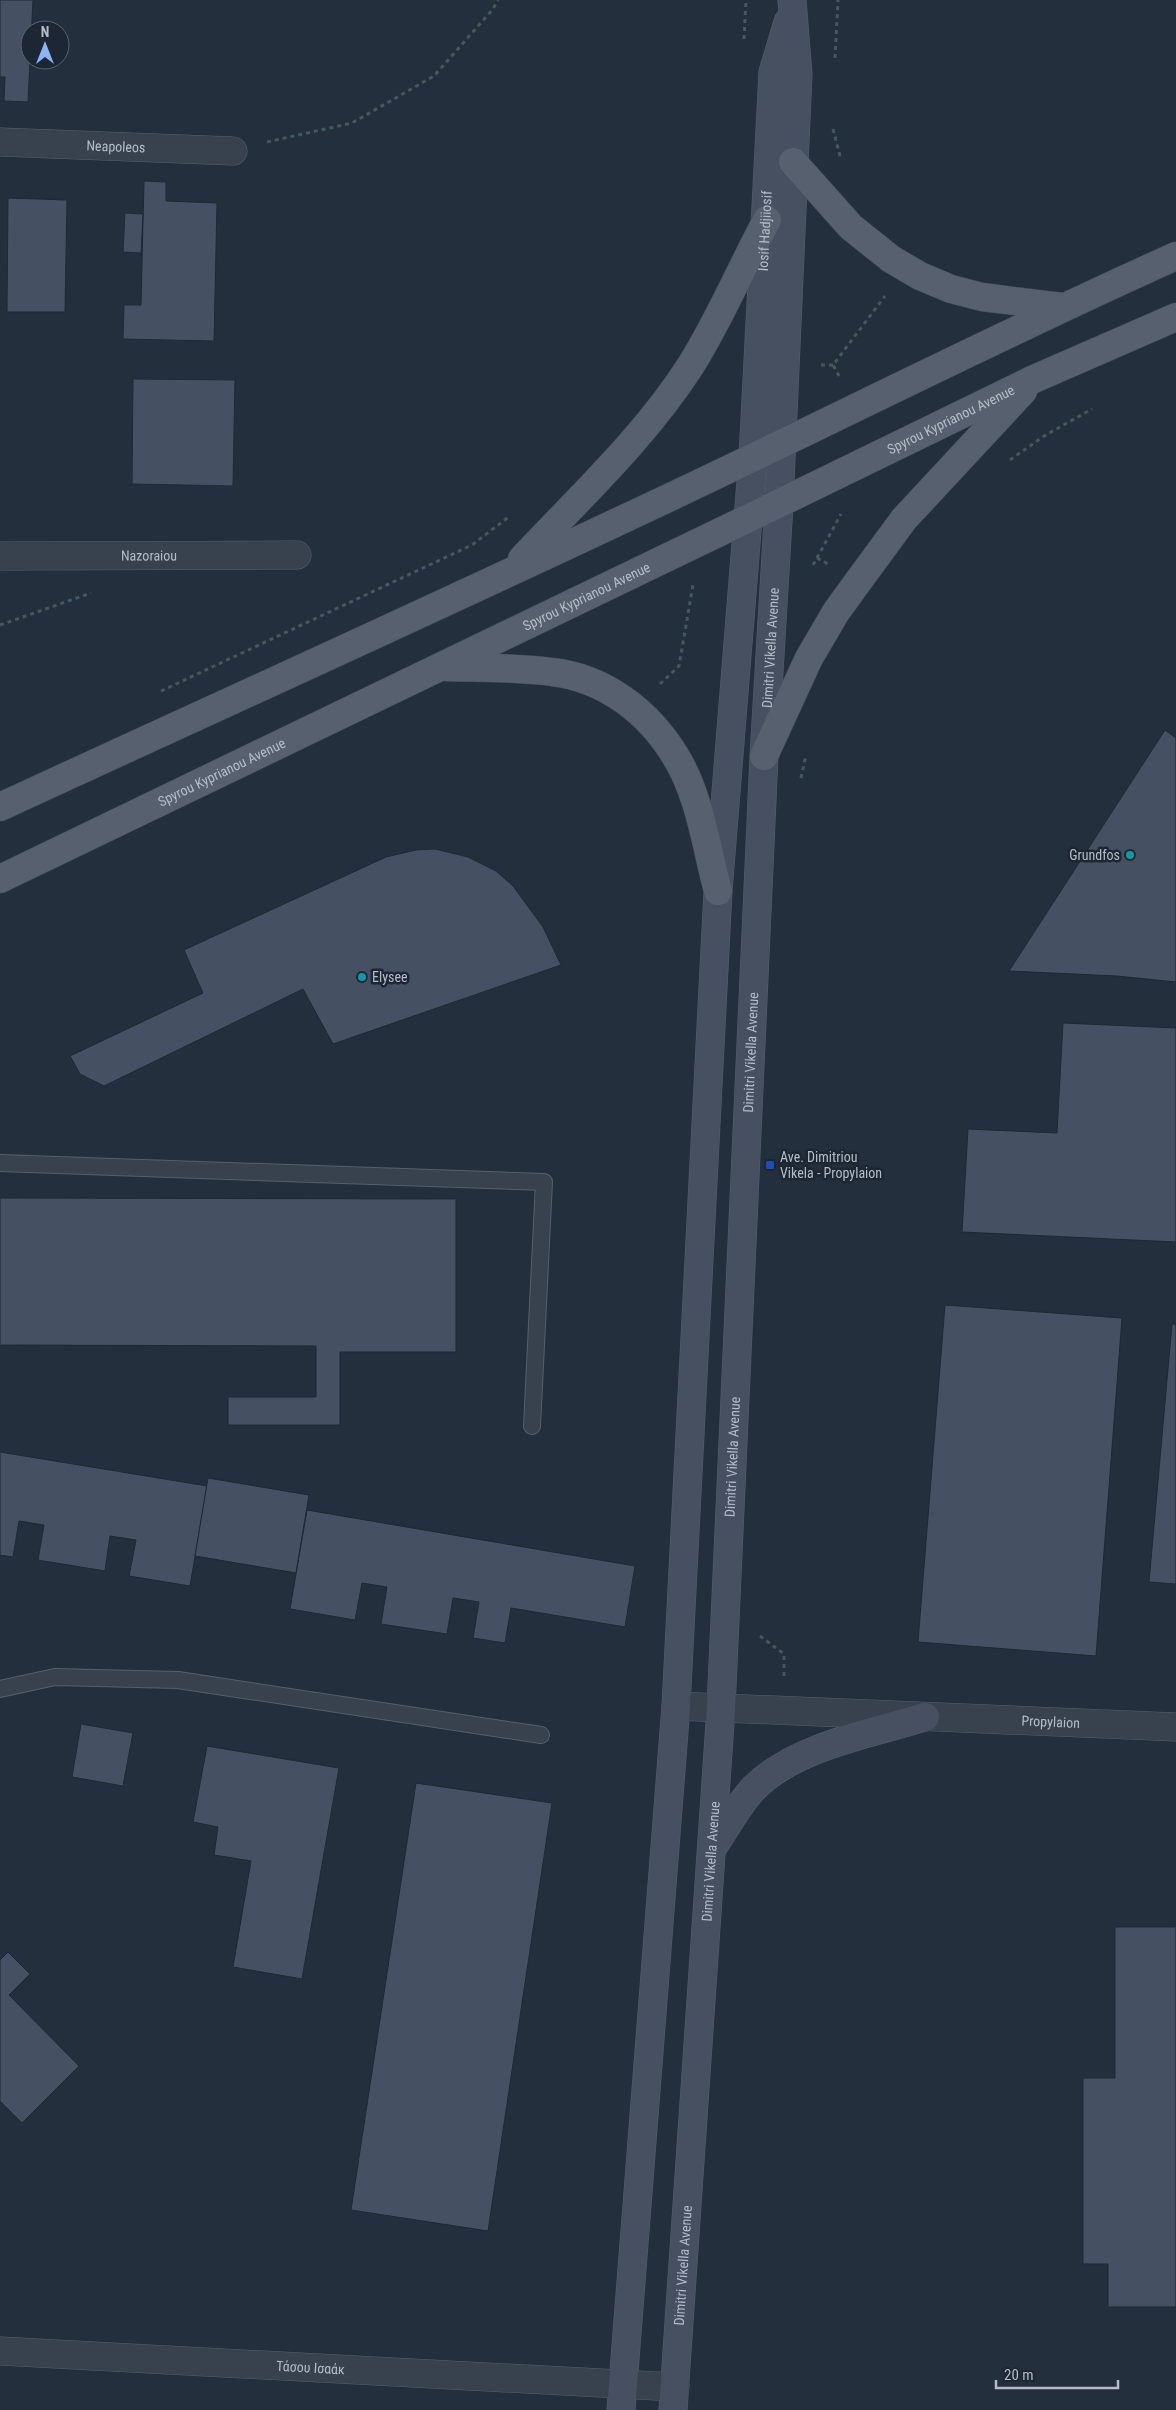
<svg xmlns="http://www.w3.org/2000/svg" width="1176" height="2410" font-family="'Roboto Condensed',sans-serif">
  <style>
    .building { fill: #455162; stroke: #1f2835 }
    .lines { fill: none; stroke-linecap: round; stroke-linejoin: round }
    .service-casing { stroke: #565f6c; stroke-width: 18 }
    .minor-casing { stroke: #565f6c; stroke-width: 29 }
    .secondary-casing { stroke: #565f6c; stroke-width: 29 }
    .primary-casing { stroke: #414a57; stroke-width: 29 }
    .path { stroke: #44595c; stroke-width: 3; stroke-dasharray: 4 4; stroke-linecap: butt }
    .service { stroke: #38414e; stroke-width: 16 }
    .minor { stroke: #38414e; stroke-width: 28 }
    .secondary { stroke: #465061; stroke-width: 28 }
    .primary { stroke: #56606e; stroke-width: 28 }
    .culture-dot { fill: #0f9aa8; stroke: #1d2633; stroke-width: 2 }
    .transit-dot { fill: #1a4fb4; stroke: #1d2633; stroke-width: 2 }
    .labels { text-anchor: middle; stroke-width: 5; stroke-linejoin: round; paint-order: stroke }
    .street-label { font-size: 14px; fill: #b4bcc9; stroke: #1d2633 }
    .poi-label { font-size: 14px; fill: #b4bcc9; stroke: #1d2633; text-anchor: start }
  </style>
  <rect width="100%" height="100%" fill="#242f3e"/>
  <!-- building -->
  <g class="building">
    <polygon points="0,0 33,0 28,102 4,101 5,77 0,77"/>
    <polygon points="144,181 166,182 166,201 217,203 214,341 123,339 124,305 141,305"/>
    <polygon points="8,198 67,200 65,312 7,312"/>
    <polygon points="125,213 143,214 141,253 123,252"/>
    <polygon points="133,379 235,380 233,486 132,484"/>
    <polygon points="1165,730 1176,738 1176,982 1117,976 1009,971"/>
    <polygon points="435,849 468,857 496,871 513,886 543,927 561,965 333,1044 303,989 104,1086 80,1074 70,1056 203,993 184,950 386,857 416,850"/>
    <polygon points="1063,1023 1176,1028 1176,1242 962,1232 968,1129 1057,1133"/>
    <polygon points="0,1198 456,1199 456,1352 340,1352 340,1425 228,1425 228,1397 316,1397 316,1346 0,1345"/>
    <polygon points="945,1305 1122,1318 1096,1656 918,1642"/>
    <polygon points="1172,1324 1176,1324 1176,1584 1149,1582"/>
    <polygon points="0,1452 207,1486 190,1586 129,1576 136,1540 110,1536 105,1571 38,1560 44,1525 19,1521 13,1557 0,1555"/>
    <polygon points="208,1478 309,1495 296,1573 195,1556"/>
    <polygon points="307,1510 635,1566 625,1627 511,1608 505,1643 473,1638 479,1602 453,1598 447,1634 381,1624 387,1587 362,1583 355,1620 290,1609"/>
    <polygon points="81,1724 133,1733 123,1786 72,1777"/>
    <polygon points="207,1746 339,1768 302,1979 233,1967 251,1861 214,1855 218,1827 193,1822"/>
    <polygon points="416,1783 552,1803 488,2231 351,2210"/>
    <polygon points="1115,1927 1176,1927 1176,2307 1108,2307 1108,2264 1083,2264 1083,2078 1115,2078"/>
    <polygon points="8,1952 30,1974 9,1995 79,2066 22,2123 0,2101 0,1960"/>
  </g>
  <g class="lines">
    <!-- service casing -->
    <g class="service-casing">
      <g id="service">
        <polyline points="0,1163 544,1182 532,1426"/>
        <polyline points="0,1689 55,1677 178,1680 541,1735"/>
      </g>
    </g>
    <!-- minor casing -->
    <g class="minor-casing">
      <g id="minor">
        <path id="s1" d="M0 142 233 151"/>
        <path id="s2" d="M0 556 297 555"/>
        <path id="s3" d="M676 1706 1176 1727"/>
        <path id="s4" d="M0 2351 675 2387"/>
      </g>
    </g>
    <!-- secondary casing -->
    <g class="secondary-casing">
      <g id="secondary">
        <path d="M713 1847C726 1828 739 1803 755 1787 797 1746 870 1734 925 1717"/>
        <path id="s5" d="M621 2410 676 1706 718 891 753 457 773 72 788 22"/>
        <path id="s6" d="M673 2410 721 1708 764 756 779 504 798 74 792 0"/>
      </g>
    </g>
    <!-- primary casing -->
    <g class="primary-casing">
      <g id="primary">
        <polyline points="793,162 851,227 891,259 920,276 951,289 982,297 1062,307"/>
        <path d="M522 559C580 497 645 437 691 365 720 319 741 268 767 220"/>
        <path d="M446 667C481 668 517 667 552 672 605 678 649 712 676 757 700 796 706 847 718 891"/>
        <polyline points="764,756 809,658 836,612 857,583 904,519 1023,391"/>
        <path d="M0 807C251 691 503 578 752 458 893 390 1033 320 1176 256"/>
        <path id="s7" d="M0 879 747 519 1034 379 1176 317"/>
      </g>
    </g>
    <!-- path -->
    <g class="path">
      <polyline points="744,39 746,0"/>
      <polyline points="835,58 838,0"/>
      <polyline points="833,129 841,160"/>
      <polyline points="267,142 352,123 434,76 493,9 498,0"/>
      <polyline points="821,365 833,365"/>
      <polyline points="839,376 833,365 885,296"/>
      <polyline points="1010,460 1044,436 1092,409"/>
      <polyline points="817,558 841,514"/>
      <polyline points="813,565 817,558 828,564"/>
      <polyline points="0,625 91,593"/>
      <polyline points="660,684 679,666 693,585"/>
      <polyline points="161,691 472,545 510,516"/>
      <polyline points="801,778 806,755"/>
      <polyline points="760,1636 784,1654 784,1676"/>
    </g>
    <!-- service -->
    <use href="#service" class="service"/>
    <!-- minor -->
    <use href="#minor" class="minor"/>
    <!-- secondary -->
    <use href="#secondary" class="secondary"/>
    <!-- primary -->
    <use href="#primary" class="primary"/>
  </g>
  <!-- markers -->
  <g class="culture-dot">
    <circle cx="1130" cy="855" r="5"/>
    <circle cx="362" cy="977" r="5"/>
  </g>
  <rect class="transit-dot" x="765" y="1160" width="10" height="10" rx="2.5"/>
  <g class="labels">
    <!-- street labels -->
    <g class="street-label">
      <text dy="5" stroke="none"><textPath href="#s1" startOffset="116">Neapoleos</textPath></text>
      <text dy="5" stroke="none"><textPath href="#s5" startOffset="2184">Iosif Hadjiiosif</textPath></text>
      <text dy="5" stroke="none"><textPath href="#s7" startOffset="1056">Spyrou Kyprianou Avenue</textPath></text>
      <text dy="5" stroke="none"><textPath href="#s2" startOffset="149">Nazoraiou</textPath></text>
      <text dy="5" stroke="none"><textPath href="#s7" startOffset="651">Spyrou Kyprianou Avenue</textPath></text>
      <text dy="5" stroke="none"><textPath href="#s6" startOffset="1765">Dimitri Vikella Avenue</textPath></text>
      <text dy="5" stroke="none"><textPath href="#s7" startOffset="246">Spyrou Kyprianou Avenue</textPath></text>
      <text dy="5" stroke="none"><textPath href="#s6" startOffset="1360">Dimitri Vikella Avenue</textPath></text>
      <text dy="5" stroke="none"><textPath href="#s6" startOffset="955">Dimitri Vikella Avenue</textPath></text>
      <text dy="5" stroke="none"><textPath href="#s3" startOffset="375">Propylaion</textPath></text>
      <text dy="5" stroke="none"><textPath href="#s6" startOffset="550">Dimitri Vikella Avenue</textPath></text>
      <text dy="5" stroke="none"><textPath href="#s6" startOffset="145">Dimitri Vikella Avenue</textPath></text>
      <text dy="5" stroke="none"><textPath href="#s4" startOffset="311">Τάσου Ισαάκ</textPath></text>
    </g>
    <!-- poi labels -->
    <g class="poi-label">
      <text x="1120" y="860" text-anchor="end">Grundfos</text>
      <text x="372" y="982">Elysee</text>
      <text x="780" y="1162">Ave. Dimitriou<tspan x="780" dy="16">Vikela - Propylaion</tspan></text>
    </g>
  </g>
  <!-- north arrow -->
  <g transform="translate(45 45)"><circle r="24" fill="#1d2633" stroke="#59626f"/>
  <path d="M0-4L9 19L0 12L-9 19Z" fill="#8ab4f8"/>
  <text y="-8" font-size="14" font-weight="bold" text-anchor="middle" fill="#b4bcc9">N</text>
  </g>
  <!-- scale -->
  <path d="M996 2380v8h122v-8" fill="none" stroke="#b4bcc9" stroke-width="2.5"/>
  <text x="1004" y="2380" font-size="15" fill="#b4bcc9" stroke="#1d2633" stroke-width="4" paint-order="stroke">20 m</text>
</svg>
